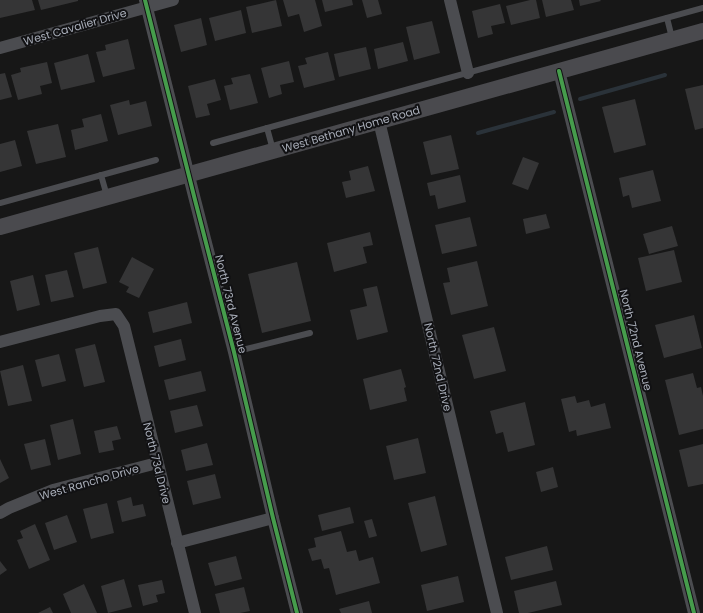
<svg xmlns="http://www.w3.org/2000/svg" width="703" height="613" font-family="Poppins,sans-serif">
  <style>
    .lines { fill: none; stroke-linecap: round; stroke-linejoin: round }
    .stream { stroke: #2a3239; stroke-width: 4 }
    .building { fill: #353536 }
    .lane { stroke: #4b4c50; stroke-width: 6 }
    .street { stroke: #4b4c50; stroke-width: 12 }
    .secondary { stroke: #4a4a4e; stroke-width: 16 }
    .cycleway-casing { stroke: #111113; stroke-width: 6 }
    .cycleway { stroke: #469c4c; stroke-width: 4 }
    .labels { text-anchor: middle; stroke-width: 4; stroke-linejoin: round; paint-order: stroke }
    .street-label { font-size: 11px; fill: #a8adb8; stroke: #111113 }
  </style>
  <rect width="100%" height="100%" fill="#171717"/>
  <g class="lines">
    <!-- stream -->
    <g class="stream">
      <polyline points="580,99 665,75"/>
      <polyline points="478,133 554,112"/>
    </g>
  </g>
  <!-- building -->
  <g class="building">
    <polygon points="0,0 32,0 35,10 0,18"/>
    <polygon points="38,0 78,0 78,1 41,10"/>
    <polygon points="276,0 282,26 252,33 246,7"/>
    <polygon points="283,0 315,0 322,26 304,32 299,14 288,17"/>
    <polygon points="322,0 352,0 353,5 325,12"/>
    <polygon points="362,0 378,0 382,14 367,18"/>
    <polygon points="530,0 536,0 540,18 511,25 506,6"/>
    <polygon points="542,0 571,0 574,10 546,17"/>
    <polygon points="579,0 600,0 601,1 580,6"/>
    <polygon points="500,4 505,23 491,26 493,34 478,38 472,11"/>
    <polygon points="241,10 246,33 215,41 209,18"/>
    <polygon points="201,18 207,45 181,52 174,25"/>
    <polygon points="432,21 440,53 414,60 406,27"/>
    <polygon points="128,39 135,69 103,77 96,52 106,50 105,45"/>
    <polygon points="403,42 408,61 378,69 374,49"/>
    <polygon points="366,47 371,69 339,77 334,54"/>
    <polygon points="328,52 335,80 304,88 298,66 307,64 305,58"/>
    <polygon points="88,54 95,82 61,90 54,63"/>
    <polygon points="289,61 294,82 280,85 282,94 269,98 261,68"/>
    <polygon points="47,62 52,83 40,86 42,94 18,100 11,75 21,72 20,68"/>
    <polygon points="5,73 12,97 0,100 0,74"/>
    <polygon points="250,74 258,103 230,110 224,86 233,84 231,78"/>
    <polygon points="215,79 221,100 207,104 210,115 196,118 188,86"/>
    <polygon points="703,85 703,128 695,130 685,89"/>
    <polygon points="635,99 646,145 614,153 602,107"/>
    <polygon points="129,100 130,105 146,101 152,126 118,135 110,105"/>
    <polygon points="101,114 108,141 75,150 71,130 84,127 82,119"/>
    <polygon points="58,124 66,157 36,164 27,131"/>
    <polygon points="451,135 459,169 431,175 423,142"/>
    <polygon points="15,140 22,166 0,172 0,144"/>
    <polygon points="523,157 539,163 528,190 512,184"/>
    <polygon points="368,166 375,191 346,198 342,182 351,180 349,171"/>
    <polygon points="653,170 661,201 632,208 629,195 623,197 619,178"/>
    <polygon points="460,175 466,202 438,209 435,195 430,196 427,183"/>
    <polygon points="546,214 550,228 526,234 523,219"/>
    <polygon points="470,217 477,246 442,254 435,225"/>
    <polygon points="672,226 678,246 649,254 643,234"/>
    <polygon points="370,232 373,245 363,247 367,263 334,272 327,243"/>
    <polygon points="98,247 107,283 83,289 74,253"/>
    <polygon points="674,250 682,282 646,291 638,258"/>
    <polygon points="132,257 154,269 139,298 126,292 129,287 119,282"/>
    <polygon points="477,261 488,306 451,315 443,283 450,282 447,268"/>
    <polygon points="297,262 311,321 262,333 248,274"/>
    <polygon points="67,270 74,297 51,302 45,275"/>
    <polygon points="33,275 40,305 17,311 10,281"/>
    <polygon points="377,286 388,332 357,340 350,310 367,306 363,289"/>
    <polygon points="187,302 192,323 153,333 148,312"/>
    <polygon points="694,315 702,348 664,358 655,325"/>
    <polygon points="494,327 506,371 474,379 462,335"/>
    <polygon points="181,339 186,360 159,367 154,346"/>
    <polygon points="95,344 105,382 84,387 75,349"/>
    <polygon points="59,354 66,381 42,387 35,360"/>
    <polygon points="23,365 32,401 8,406 0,371"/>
    <polygon points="401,369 406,387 404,388 407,401 370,410 363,379"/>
    <polygon points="201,371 206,391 169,400 164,380"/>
    <polygon points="693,373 697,388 701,387 703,396 703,429 679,435 665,380"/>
    <polygon points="575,396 577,403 589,400 591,407 605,403 611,428 577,436 576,430 569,432 561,399"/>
    <polygon points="525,402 535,445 508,452 503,432 496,434 490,411"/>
    <polygon points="197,405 203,426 175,433 170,411"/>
    <polygon points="73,419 81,454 58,460 50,425"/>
    <polygon points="117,426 121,439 112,441 114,450 99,453 94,431"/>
    <polygon points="418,438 426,473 394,480 386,446"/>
    <polygon points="45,439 51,465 31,470 24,444"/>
    <polygon points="207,443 213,465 186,471 181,450"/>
    <polygon points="703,444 703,484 688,487 679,450"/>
    <polygon points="0,459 9,478 0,483"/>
    <polygon points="553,467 558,487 541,492 536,472"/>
    <polygon points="215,474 221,498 193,505 187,481"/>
    <polygon points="435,496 447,545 421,552 408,503"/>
    <polygon points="131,497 133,506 143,504 146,516 122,522 117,501"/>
    <polygon points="107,503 114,533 91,539 83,509"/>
    <polygon points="350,507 354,523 322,531 318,515"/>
    <polygon points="67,515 77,542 54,550 45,523"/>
    <polygon points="372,519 377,536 369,538 364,521"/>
    <polygon points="35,524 50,560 29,569 17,540 23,538 20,531"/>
    <polygon points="341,531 347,552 356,550 359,561 373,557 380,583 336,595 329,568 324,569 321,559 312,561 308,549 316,547 314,538"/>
    <polygon points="547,546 553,570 511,580 505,557"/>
    <polygon points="236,556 242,579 215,586 208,563"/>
    <polygon points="0,561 7,570 0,575"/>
    <polygon points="458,576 464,602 427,611 421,585"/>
    <polygon points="124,579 132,607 108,613 101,586"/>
    <polygon points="162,580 165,593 156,595 158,602 143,606 138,585"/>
    <polygon points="556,581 562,605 528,613 519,613 514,591"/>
    <polygon points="84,584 97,613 71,613 63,594"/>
    <polygon points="244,587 250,611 240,613 220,613 215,594"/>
    <polygon points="369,601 372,613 341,613 339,609"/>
    <polygon points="50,607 53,613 38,613"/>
  </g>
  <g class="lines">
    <!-- lane -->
    <g class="lane">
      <polyline points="667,18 672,38"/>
      <polyline points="267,128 273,150"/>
      <polyline points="213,143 703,8"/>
      <polyline points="101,175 107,196"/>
      <polyline points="0,203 156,160"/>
      <polyline points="234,352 310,333"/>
    </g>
    <!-- street -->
    <g class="street">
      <polyline points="145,0 194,196 234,352 273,518 297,613"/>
      <polyline points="450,0 468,73"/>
      <polyline points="0,48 173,0"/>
      <polyline points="559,71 694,613"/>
      <polyline points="379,121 497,613"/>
      <polyline points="0,342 100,316 116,314 124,326 195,613"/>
      <polyline points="0,513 9,508 53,490 157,463"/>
      <polyline points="177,543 273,518"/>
    </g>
    <!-- secondary -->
    <polyline class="secondary" points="0,227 703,31"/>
    <!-- cycleway casing -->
    <g class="cycleway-casing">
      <g id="cycleway">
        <polyline points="145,0 194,196 234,352 273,518 297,613"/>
        <polyline points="559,71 694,613"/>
      </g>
    </g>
    <!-- cycleway -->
    <use href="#cycleway" class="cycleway"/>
  </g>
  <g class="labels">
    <!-- street labels -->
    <g class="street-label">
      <text transform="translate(75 27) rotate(-16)" y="4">West Cavalier Drive</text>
      <text transform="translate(351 129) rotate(-16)" y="4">West Bethany Home Road</text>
      <text transform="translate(231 304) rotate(76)" y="4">North 73rd Avenue</text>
      <text transform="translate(636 340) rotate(76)" y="4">North 72nd Avenue</text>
      <text transform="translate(438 367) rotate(77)" y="4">North 72nd Drive</text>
      <text transform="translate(157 463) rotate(76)" y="4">North 73d Drive</text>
      <text transform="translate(89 482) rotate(-16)" y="4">West Rancho Drive</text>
    </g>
  </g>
</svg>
